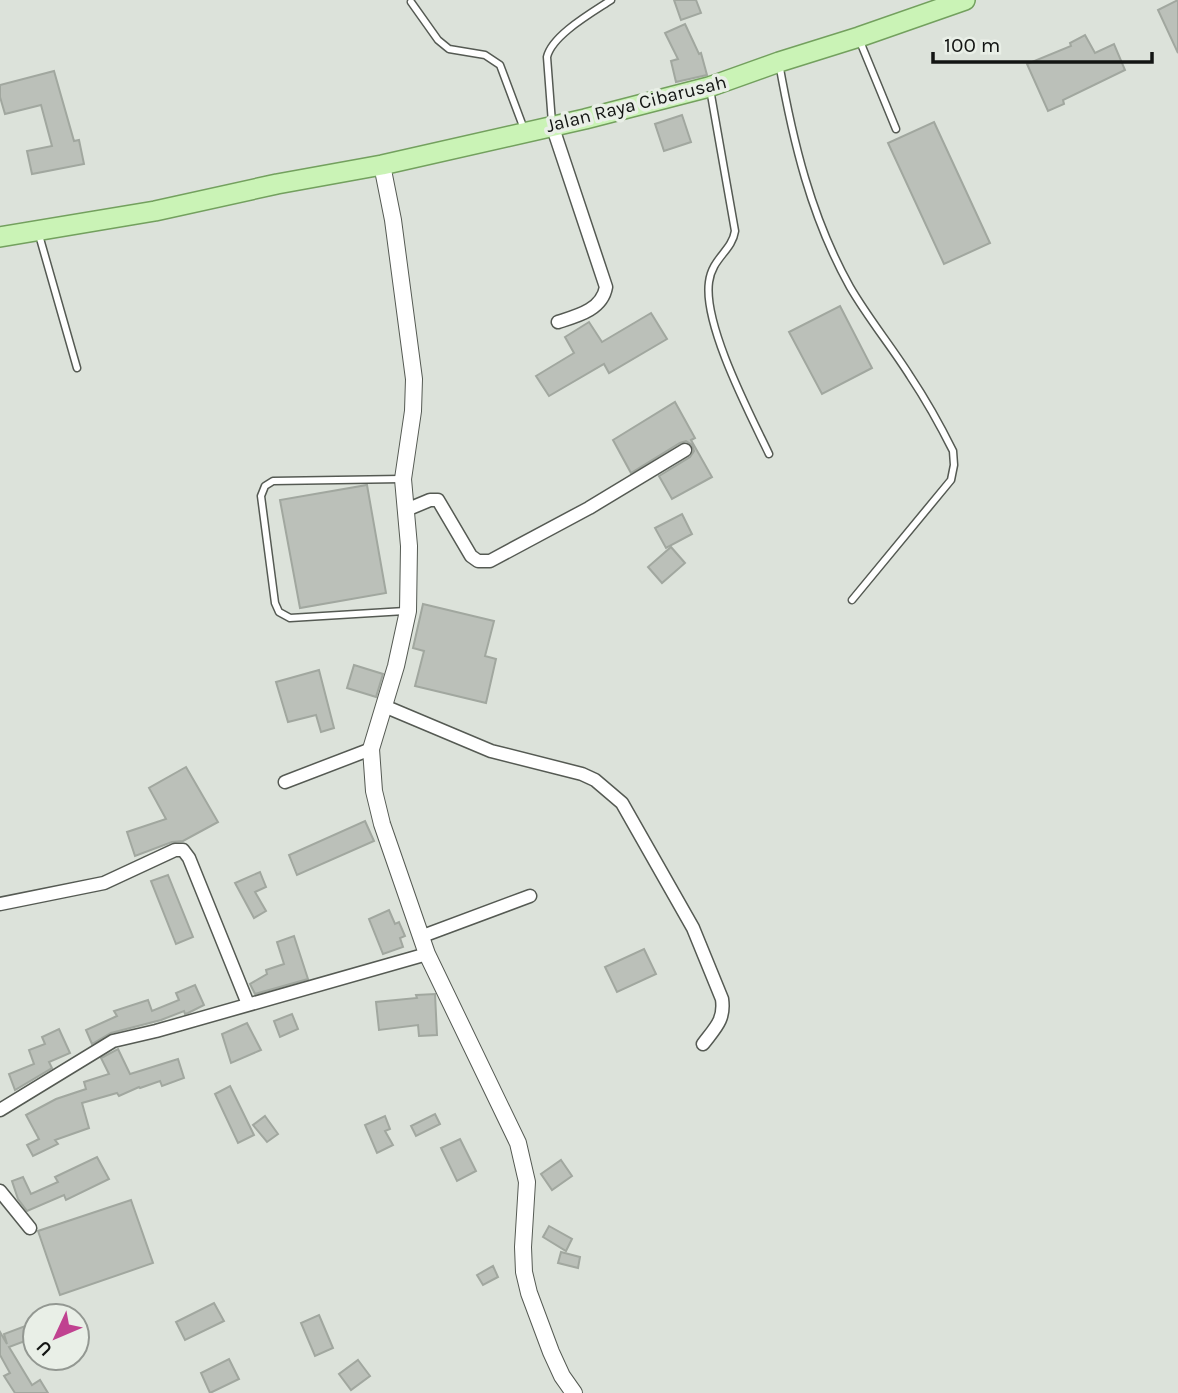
<svg xmlns="http://www.w3.org/2000/svg" width="1178" height="1393" font-family="Karla,sans-serif">
  <style>
    .building { fill: #bbc0b9; stroke: #a1a79f; stroke-width: 2 }
    .lines { fill: none; stroke-linecap: round; stroke-linejoin: round }
    .service-casing { stroke: #555a53; stroke-width: 9 }
    .minor-casing { stroke: #555a53; stroke-width: 15 }
    .tertiary-casing { stroke: #555a53; stroke-width: 18 }
    .primary-casing { stroke: #73a05e; stroke-width: 22 }
    .service { stroke: #fff; stroke-width: 6 }
    .minor { stroke: #fff; stroke-width: 12 }
    .tertiary { stroke: #fff; stroke-width: 16 }
    .primary { stroke: #caf3b6; stroke-width: 19 }
    .labels { text-anchor: middle; stroke-width: 7; stroke-linejoin: round; paint-order: stroke }
    .street-label { font-size: 19px; fill: #131513; stroke: #e9efe7 }
  </style>
  <rect width="100%" height="100%" fill="#dce2da"/>
  <!-- building -->
  <g class="building">
    <polygon points="674,0 696,0 701,13 681,20"/>
    <polygon points="1178,0 1178,53 1158,10"/>
    <polygon points="685,24 699,54 701,53 707,75 676,82 671,61 678,59 665,33"/>
    <polygon points="1085,35 1095,53 1114,44 1125,70 1063,100 1064,104 1048,111 1027,64 1071,46 1070,43"/>
    <polygon points="54,71 74,141 79,140 84,164 32,174 27,151 52,146 41,105 5,114 0,97 0,85"/>
    <polygon points="682,115 691,142 664,151 655,124"/>
    <polygon points="934,122 990,243 944,264 888,143"/>
    <polygon points="840,306 872,368 822,394 789,332"/>
    <polygon points="651,313 667,339 609,373 604,364 549,396 536,376 574,353 565,337 589,322 602,342"/>
    <polygon points="675,402 695,438 691,440 712,477 672,499 659,476 690,457 694,451 692,445 686,441 680,443 631,473 613,440"/>
    <polygon points="367,485 386,593 300,608 280,500"/>
    <polygon points="682,514 692,534 666,548 655,528"/>
    <polygon points="671,547 685,563 662,583 648,567"/>
    <polygon points="423,604 494,621 485,656 496,659 486,703 415,686 424,651 413,648"/>
    <polygon points="354,665 383,674 376,697 347,688"/>
    <polygon points="319,670 334,728 321,732 316,715 288,722 276,682"/>
    <polygon points="186,767 218,822 183,841 172,842 135,856 127,832 166,819 149,788"/>
    <polygon points="365,821 374,841 297,875 289,855"/>
    <polygon points="260,872 266,887 255,892 266,911 254,918 235,883"/>
    <polygon points="168,875 193,937 176,944 151,881"/>
    <polygon points="389,910 395,924 399,922 405,936 400,938 403,947 383,954 369,919"/>
    <polygon points="294,936 308,979 255,994 250,984 267,974 266,970 284,964 277,942"/>
    <polygon points="644,949 656,974 617,992 605,967"/>
    <polygon points="195,985 204,1005 188,1013 185,1014 184,1011 161,1020 111,1033 92,1044 86,1030 117,1016 114,1011 148,1000 152,1011 179,1000 176,993"/>
    <polygon points="416,995 435,994 437,1035 419,1036 418,1025 379,1030 376,1002 417,998"/>
    <polygon points="292,1014 298,1029 280,1037 274,1021"/>
    <polygon points="247,1023 261,1050 231,1063 222,1034"/>
    <polygon points="59,1029 70,1053 49,1062 52,1068 15,1090 9,1074 34,1064 29,1050 45,1044 42,1037"/>
    <polygon points="118,1049 130,1074 178,1059 184,1078 162,1086 160,1081 140,1088 139,1087 119,1096 117,1093 82,1103 89,1128 55,1140 58,1144 33,1156 27,1145 39,1139 26,1115 56,1099 86,1089 84,1082 109,1074 101,1058"/>
    <polygon points="230,1086 254,1135 238,1143 215,1094"/>
    <polygon points="435,1114 440,1124 416,1136 411,1126"/>
    <polygon points="265,1116 278,1134 267,1142 253,1125"/>
    <polygon points="385,1116 390,1129 385,1131 393,1145 377,1153 365,1125"/>
    <polygon points="460,1139 476,1171 457,1181 441,1148"/>
    <polygon points="97,1157 109,1179 66,1200 64,1195 27,1211 18,1199 12,1181 23,1177 31,1194 58,1182 55,1177"/>
    <polygon points="561,1160 572,1176 552,1190 541,1174"/>
    <polygon points="131,1200 153,1263 60,1295 38,1231"/>
    <polygon points="549,1226 572,1239 566,1251 543,1237"/>
    <polygon points="561,1252 580,1257 578,1268 558,1263"/>
    <polygon points="493,1266 498,1277 483,1285 477,1275"/>
    <polygon points="214,1303 224,1321 185,1340 176,1322"/>
    <polygon points="319,1315 333,1348 315,1356 301,1323"/>
    <polygon points="28,1325 33,1338 9,1347 32,1385 40,1380 48,1393 15,1393 4,1376 10,1373 0,1355 0,1332 7,1344 4,1334"/>
    <polygon points="229,1359 239,1379 210,1393 201,1373"/>
    <polygon points="358,1360 370,1376 351,1390 339,1374"/>
  </g>
  <g class="lines">
    <!-- service casing -->
    <g class="service-casing">
      <g id="service">
        <polyline points="411,2 438,40 449,49 485,55 500,65 524,129"/>
        <polyline points="859,39 896,129"/>
        <path d="M779 63C793 142 811 217 850 287 868 318 891 346 910 376 926 400 940 425 953 451L954 465 951 480 852 600"/>
        <path d="M710 89 735 231C732 251 712 258 709 282 703 325 750 414 769 454"/>
        <path d="M552 123 547 57C552 35 593 12 611 0"/>
        <polyline points="39,235 77,368"/>
        <polyline points="402,479 273,481 265,486 261,496 275,603 279,612 290,618 405,611"/>
      </g>
    </g>
    <!-- minor casing -->
    <g class="minor-casing">
      <g id="minor">
        <path d="M552 125 606 287C602 310 577 316 558 322"/>
        <polyline points="406,510 430,500 438,500 471,556 478,561 490,561 589,508 685,450"/>
        <path d="M384 706 491 751 582 774 595 780 622 803 693 928 722 999C725 1020 715 1028 703 1044"/>
        <polyline points="285,782 371,749"/>
        <polyline points="0,904 104,883 175,850 183,850 189,858 248,1004"/>
        <polyline points="420,937 530,896"/>
        <polyline points="0,1110 113,1041 156,1031 427,954"/>
        <polyline points="0,1191 30,1228"/>
      </g>
    </g>
    <!-- tertiary casing -->
    <g class="tertiary-casing">
      <polyline id="tertiary" points="382,165 393,220 414,379 413,411 403,479 409,546 408,611 396,666 371,749 374,791 382,824 427,954 518,1143 527,1182 523,1247 524,1272 529,1293 551,1352 562,1376 574,1393"/>
    </g>
    <!-- primary casing -->
    <g class="primary-casing">
      <polyline id="primary" points="0,237 155,211 277,184 382,165 585,119 709,87 779,62 859,37 965,0"/>
    </g>
    <!-- service -->
    <use href="#service" class="service"/>
    <!-- minor -->
    <use href="#minor" class="minor"/>
    <!-- tertiary -->
    <use href="#tertiary" class="tertiary"/>
    <!-- primary -->
    <use href="#primary" class="primary"/>
  </g>
  <g class="labels">
    <!-- street labels -->
    <g class="street-label">
      <text transform="translate(636 103) rotate(-14)" y="7">Jalan Raya Cibarusah</text>
    </g>
  </g>
  <!-- north arrow -->
  <g transform="translate(56 1337) rotate(226)"><circle r="33" fill="#e9efe7" stroke="#939892" stroke-width="2"/>
  <path d="M0-5L12 26L0 18L-12 26Z" fill="#c04290"/>
  <text y="-10" font-size="19" font-weight="bold" text-anchor="middle" fill="#131513">U</text>
  </g>
  <!-- scale -->
  <path d="M933 52v10h219v-10" fill="none" stroke="#131513" stroke-width="3.5"/>
  <text x="944" y="52" font-size="21" fill="#131513" stroke="#e9efe7" stroke-width="5" paint-order="stroke">100 m</text>
</svg>
